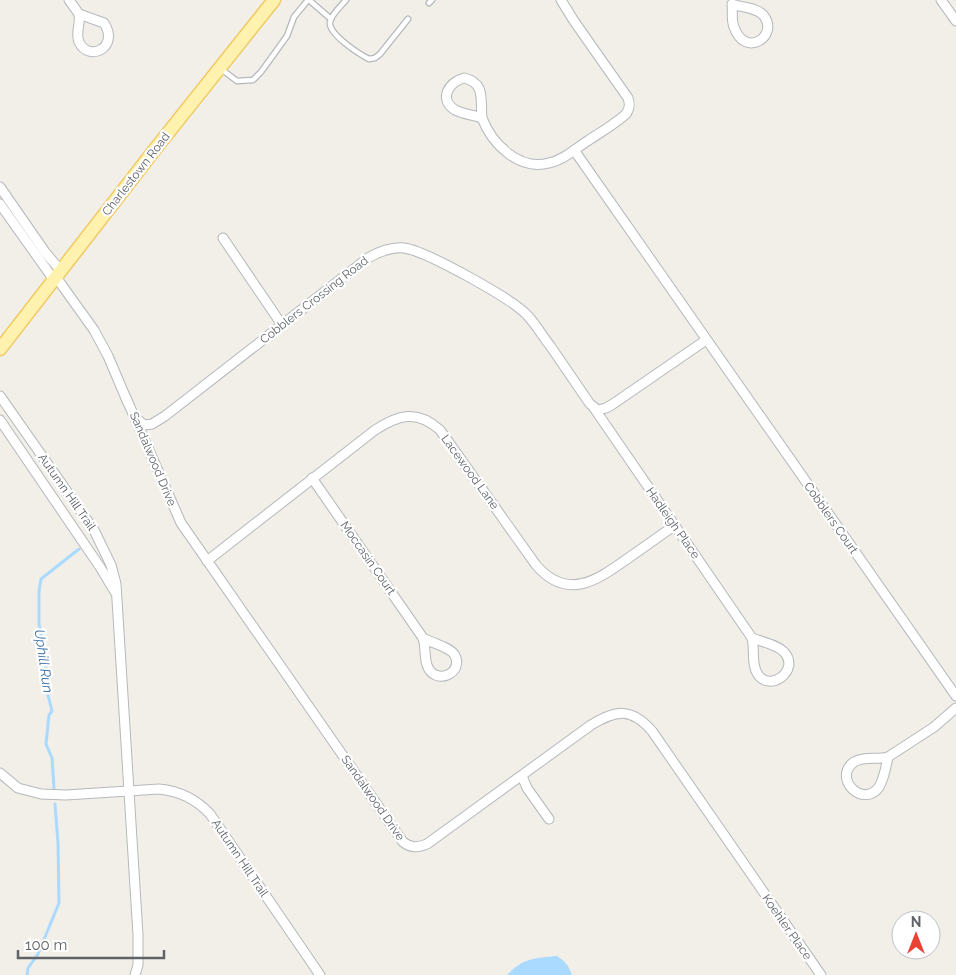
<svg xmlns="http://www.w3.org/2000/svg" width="956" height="975" font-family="Raleway,sans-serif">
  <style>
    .water { fill: #aadaff }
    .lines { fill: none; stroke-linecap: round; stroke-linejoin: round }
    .stream { stroke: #aadaff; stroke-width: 3 }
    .lane-casing { stroke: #b5b8bc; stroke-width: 7 }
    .street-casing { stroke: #b5b8bc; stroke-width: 11 }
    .primary-casing { stroke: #f2c960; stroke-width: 15 }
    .lane { stroke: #fff; stroke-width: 4.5 }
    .street { stroke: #fff; stroke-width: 9 }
    .primary { stroke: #fff2af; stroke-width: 12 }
    .labels { text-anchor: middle; stroke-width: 4.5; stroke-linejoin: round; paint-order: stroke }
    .street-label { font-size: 12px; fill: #5f6368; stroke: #fff }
    .water-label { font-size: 14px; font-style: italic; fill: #4174aa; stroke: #fff }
  </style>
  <rect width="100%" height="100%" fill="#f1efe8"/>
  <!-- water -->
  <path class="water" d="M557 956C565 961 569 966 572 975H507C523 958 535 958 557 956Z"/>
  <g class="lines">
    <!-- stream -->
    <g class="stream">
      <polyline points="54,788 52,758 46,744 49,715 52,711 46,687 46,659 39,624 39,591 41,579 79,549"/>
      <polyline points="27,975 28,968 38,954 59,903 58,843 55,804"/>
    </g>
    <!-- lane casing -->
    <g class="lane-casing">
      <g id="lane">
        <polyline points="309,0 331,19"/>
        <path d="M346 0C341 6 331 15 330 22 328 34 359 54 369 59L375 58 380 54 408 19"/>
        <polyline points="429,3 432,0"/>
        <polyline points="221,69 237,81 253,80 261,72 287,36 294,17 308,0"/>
      </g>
    </g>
    <!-- street casing -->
    <g class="street-casing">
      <g id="street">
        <polyline points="69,0 79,14"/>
        <polyline points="941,0 956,21"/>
        <path d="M732 4C742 8 757 7 764 16 779 36 745 59 734 27 731 20 733 11 732 4Z"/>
        <path d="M79 14 104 23C120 47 89 63 79 42 75 33 81 23 79 14Z"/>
        <path d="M464 78C486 83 480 100 482 118 473 115 463 114 455 110 438 99 449 82 464 78Z"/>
        <path d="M482 118C492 144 519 171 549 163 564 160 576 148 589 140 601 132 615 124 626 114 630 108 630 104 628 98L574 21 561 0"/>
        <polyline points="574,150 956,696"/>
        <polyline points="0,187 45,252 61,271"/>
        <polyline points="0,204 54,280"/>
        <polyline points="223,238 282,325"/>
        <polyline points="56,277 94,330 108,356 128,403"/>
        <polyline points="0,396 94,530 111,565 116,584 138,935 138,965 135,975"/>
        <path d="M126 398 181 523 403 842C411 848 417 848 427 844L591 725C616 710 631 707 652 731L821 975"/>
        <polyline points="594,408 752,638"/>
        <path d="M137 419 144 425 152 424 165 416 368 258C380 251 391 247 404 248 426 251 513 299 528 316 537 326 543 337 551 347 564 366 577 385 590 404L598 410 606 408 613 404 706 340"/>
        <polyline points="0,420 100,567 115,592"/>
        <polyline points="312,478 423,638"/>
        <path d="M207 561 375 430C398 415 417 409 440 430L536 565C567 601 596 581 627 559 643 548 658 537 674 526"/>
        <path d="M423 638C432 643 449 647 454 654 466 673 434 687 427 665 424 656 426 647 423 638Z"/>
        <path d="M752 638C762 642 776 644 784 652 801 670 769 694 757 673 751 663 755 649 752 638Z"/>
        <path d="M888 757C886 767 884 779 879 787 863 809 832 778 854 762 863 756 878 760 888 757Z"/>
        <polyline points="888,757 934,727 956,708"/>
        <path d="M0 773 18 788 41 794 66 795 159 789C180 791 196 799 210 814L320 975"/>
        <polyline points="522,776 527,788 549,819"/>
      </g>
    </g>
    <!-- primary casing -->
    <g class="primary-casing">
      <polyline id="primary" points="0,349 156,148 274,0"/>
    </g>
    <!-- lane -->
    <use href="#lane" class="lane"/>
    <!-- street -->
    <use href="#street" class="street"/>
    <!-- primary -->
    <use href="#primary" class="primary"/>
  </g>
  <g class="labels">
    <!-- street labels -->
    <g class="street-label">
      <text transform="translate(136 174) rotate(-52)" y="4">Charlestown Road</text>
      <text transform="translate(314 300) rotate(-38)" y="4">Cobblers Crossing Road</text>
      <text transform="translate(153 459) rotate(67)" y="4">Sandalwood Drive</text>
      <text transform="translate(470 472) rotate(54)" y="4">Lacewood Lane</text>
      <text transform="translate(67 492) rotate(55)" y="4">Autumn Hill Trail</text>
      <text transform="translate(831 518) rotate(55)" y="4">Cobblers Court</text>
      <text transform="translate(673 523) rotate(55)" y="4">Hadleigh Place</text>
      <text transform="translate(368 558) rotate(55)" y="4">Moccasin Court</text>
      <text transform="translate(373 798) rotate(55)" y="4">Sandalwood Drive</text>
      <text transform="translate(240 858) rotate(56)" y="4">Autumn Hill Trail</text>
      <text transform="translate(787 927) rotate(55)" y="4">Koehler Place</text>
    </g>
    <!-- water labels -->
    <g class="water-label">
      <text transform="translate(44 661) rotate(82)" y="5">Uphill Run</text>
    </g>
  </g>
  <!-- north arrow -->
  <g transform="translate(916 935)"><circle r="24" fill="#ffffff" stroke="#bfc1c3"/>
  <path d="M0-4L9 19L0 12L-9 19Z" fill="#ea4335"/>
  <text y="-8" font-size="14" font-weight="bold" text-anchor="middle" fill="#5f6368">N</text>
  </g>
  <!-- scale -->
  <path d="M18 950v8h146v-8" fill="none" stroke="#5f6368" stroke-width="2.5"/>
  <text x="25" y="950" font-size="15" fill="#5f6368" stroke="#ffffff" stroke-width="4" paint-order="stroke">100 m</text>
</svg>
